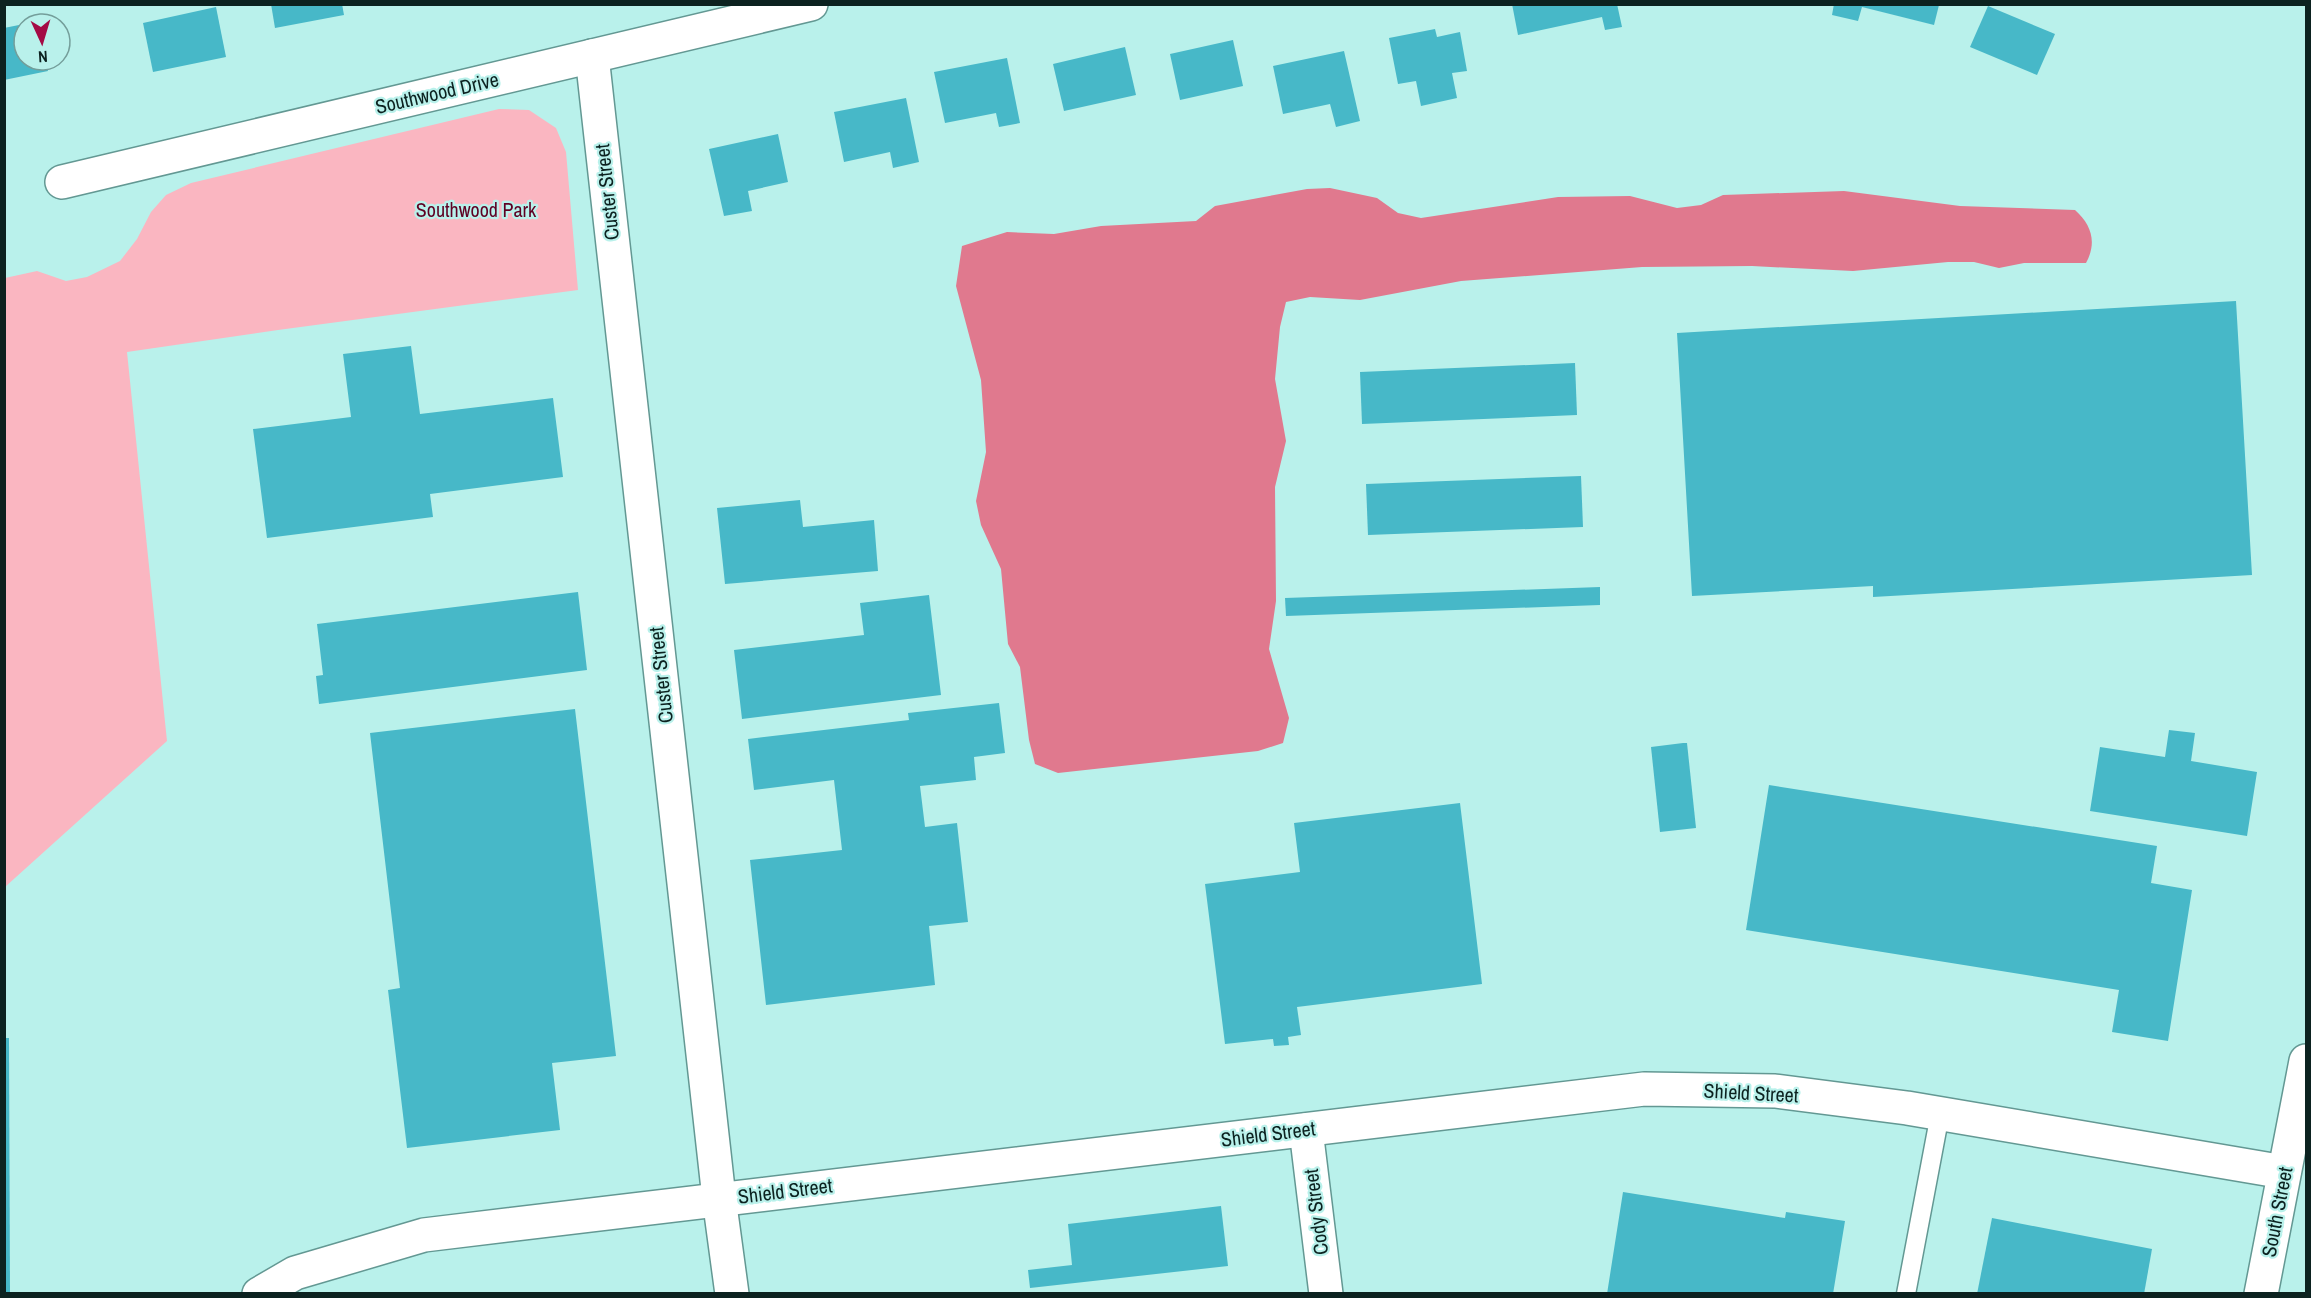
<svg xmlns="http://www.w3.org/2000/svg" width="2311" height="1298" font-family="'Archivo Narrow',sans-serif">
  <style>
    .green { fill: #fab6c1 }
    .forest { fill: #e0798e }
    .building { fill: #47b8c8 }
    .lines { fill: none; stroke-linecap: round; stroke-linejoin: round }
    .lane-casing { stroke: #639893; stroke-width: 21 }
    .street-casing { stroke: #639893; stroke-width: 36 }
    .secondary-casing { stroke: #639893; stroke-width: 36 }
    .lane { stroke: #fff; stroke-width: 18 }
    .street { stroke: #fff; stroke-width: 33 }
    .secondary { stroke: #fff; stroke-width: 33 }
    .labels { text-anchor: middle; stroke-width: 4.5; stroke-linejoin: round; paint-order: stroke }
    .street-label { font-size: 20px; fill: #0c2220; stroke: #b9f1eb }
    .park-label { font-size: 20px; fill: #5f0023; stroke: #b9f1eb }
  </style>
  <rect width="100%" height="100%" fill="#b9f1eb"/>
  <!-- green -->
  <polygon class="green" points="499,109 529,110 556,128 566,152 578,290 278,330 127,352 167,741 5,887 5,278 37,271 66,281 87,277 120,261 137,239 151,212 166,195 191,183"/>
  <!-- forest -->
  <path class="forest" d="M1330 188 1377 198 1398 213 1421 218 1558 197 1630 196 1677 208 1701 205 1723 195 1844 191 1960 206 2075 210C2092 225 2097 243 2086 263H2024L1999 268 1974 262H1948L1853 271 1752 266 1642 267 1461 281 1360 300 1310 297 1286 302 1280 327 1275 379 1286 441 1275 487 1276 601 1269 649 1289 718 1283 743 1258 751 1058 773 1035 764 1029 740 1020 667 1008 644 1001 569 981 525 976 501 986 452 981 380 956 286 962 246 1007 232 1054 234 1101 226 1196 221 1215 206 1307 189Z"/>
  <!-- building -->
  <g class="building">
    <polygon points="271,4 342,4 344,15 275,28"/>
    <polygon points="1512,4 1617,4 1622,27 1605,30 1602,17 1518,35"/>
    <polygon points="1834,4 1863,5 1939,5 1934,25 1862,7 1858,21 1832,15"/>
    <polygon points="1988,6 2055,34 2037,75 1970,47"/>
    <polygon points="216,7 226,57 153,72 143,23"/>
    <polygon points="24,24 24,60 45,60 48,71 4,80 4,28"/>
    <polygon points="1435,29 1437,37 1460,32 1467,71 1452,73 1457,98 1421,106 1416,81 1398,84 1389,38"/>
    <polygon points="1233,40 1243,86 1180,100 1170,54"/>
    <polygon points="1125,47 1136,95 1064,111 1053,64"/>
    <polygon points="1344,51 1360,121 1336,127 1330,104 1283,114 1273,66"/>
    <polygon points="1007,58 1020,123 999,127 996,113 945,123 934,72"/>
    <polygon points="906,98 919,162 893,168 890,152 844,162 834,112"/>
    <polygon points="778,134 788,182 748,191 752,211 724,216 709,149"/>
    <polygon points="2236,301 2252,575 1873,597 1873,586 1692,596 1677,333"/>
    <polygon points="411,346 420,414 553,398 563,477 430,494 433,517 267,538 253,429 351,417 343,354"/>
    <polygon points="1575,363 1577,415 1362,424 1360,372"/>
    <polygon points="1581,476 1583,527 1368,535 1366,484"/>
    <polygon points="800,500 803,527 874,520 878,571 725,584 717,508"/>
    <polygon points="1600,587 1600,605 1286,616 1285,598"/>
    <polygon points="578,592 587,670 319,704 316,676 323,675 317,624"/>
    <polygon points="929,595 941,695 742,719 734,650 864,635 860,603"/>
    <polygon points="999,703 1005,753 974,757 976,780 920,786 925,827 957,823 968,922 929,926 935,985 766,1005 750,860 842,850 834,780 754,790 748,739 909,720 908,713"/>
    <polygon points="575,709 616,1056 552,1063 560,1130 407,1148 388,990 400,988 370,733"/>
    <polygon points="2169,730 2195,733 2191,761 2257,772 2247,836 2090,811 2100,747 2165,757"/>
    <polygon points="1683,743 1687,743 1696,828 1660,832 1651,747"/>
    <polygon points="1769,785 2157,846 2151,883 2192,890 2168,1041 2112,1032 2119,990 1746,930"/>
    <polygon points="1460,803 1482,984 1297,1007 1301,1035 1288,1037 1289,1045 1274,1046 1273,1039 1225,1044 1205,884 1300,872 1294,823"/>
    <polygon points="4,1038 9,1038 10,1294 4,1294"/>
    <polygon points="1623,1192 1785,1218 1786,1212 1845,1221 1833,1294 1607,1294"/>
    <polygon points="1221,1206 1228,1266 1030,1288 1028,1270 1072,1265 1068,1224"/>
    <polygon points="1992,1218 2152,1249 2144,1294 1977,1294"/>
  </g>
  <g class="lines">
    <!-- lane casing -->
    <g class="lane-casing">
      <polyline id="lane" points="1906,1294 1940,1114"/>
    </g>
    <!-- street casing -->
    <g class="street-casing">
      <g id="street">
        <polyline points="592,56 719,1198 732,1294"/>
        <polyline points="62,182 811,4"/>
        <polyline points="1306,1130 1326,1294"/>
        <polyline points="259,1294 295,1273 424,1235 1644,1089 1775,1091 1907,1108 2284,1172"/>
      </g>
    </g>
    <!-- secondary casing -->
    <g class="secondary-casing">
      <polyline id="secondary" points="2261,1294 2306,1061"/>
    </g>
    <!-- lane -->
    <use href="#lane" class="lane"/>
    <!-- street -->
    <use href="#street" class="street"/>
    <!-- secondary -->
    <use href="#secondary" class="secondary"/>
  </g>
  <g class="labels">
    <!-- street labels -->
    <g class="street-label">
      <text transform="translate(437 93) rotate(-13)" y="7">Southwood Drive</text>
      <text transform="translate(607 192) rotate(-96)" y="7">Custer Street</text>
      <text transform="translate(661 675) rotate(-96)" y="7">Custer Street</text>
      <text transform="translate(1751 1093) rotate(3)" y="7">Shield Street</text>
      <text transform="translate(1268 1134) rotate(-7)" y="7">Shield Street</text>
      <text transform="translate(785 1191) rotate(-7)" y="7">Shield Street</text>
      <text transform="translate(1316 1212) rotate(-97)" y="7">Cody Street</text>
      <text transform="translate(2277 1212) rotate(-79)" y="7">South Street</text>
    </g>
    <!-- park labels -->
    <g class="park-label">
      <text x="476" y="217">Southwood Park</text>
    </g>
  </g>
  <!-- border -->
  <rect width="2311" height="1298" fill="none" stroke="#0c2220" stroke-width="12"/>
  <!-- north arrow -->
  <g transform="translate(42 42) rotate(176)"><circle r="28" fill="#b9f1eb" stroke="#749e9a" stroke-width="1.5"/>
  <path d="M0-4.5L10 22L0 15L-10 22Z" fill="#a40b45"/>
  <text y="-9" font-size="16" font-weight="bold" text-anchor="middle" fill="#0c2220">N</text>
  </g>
</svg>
